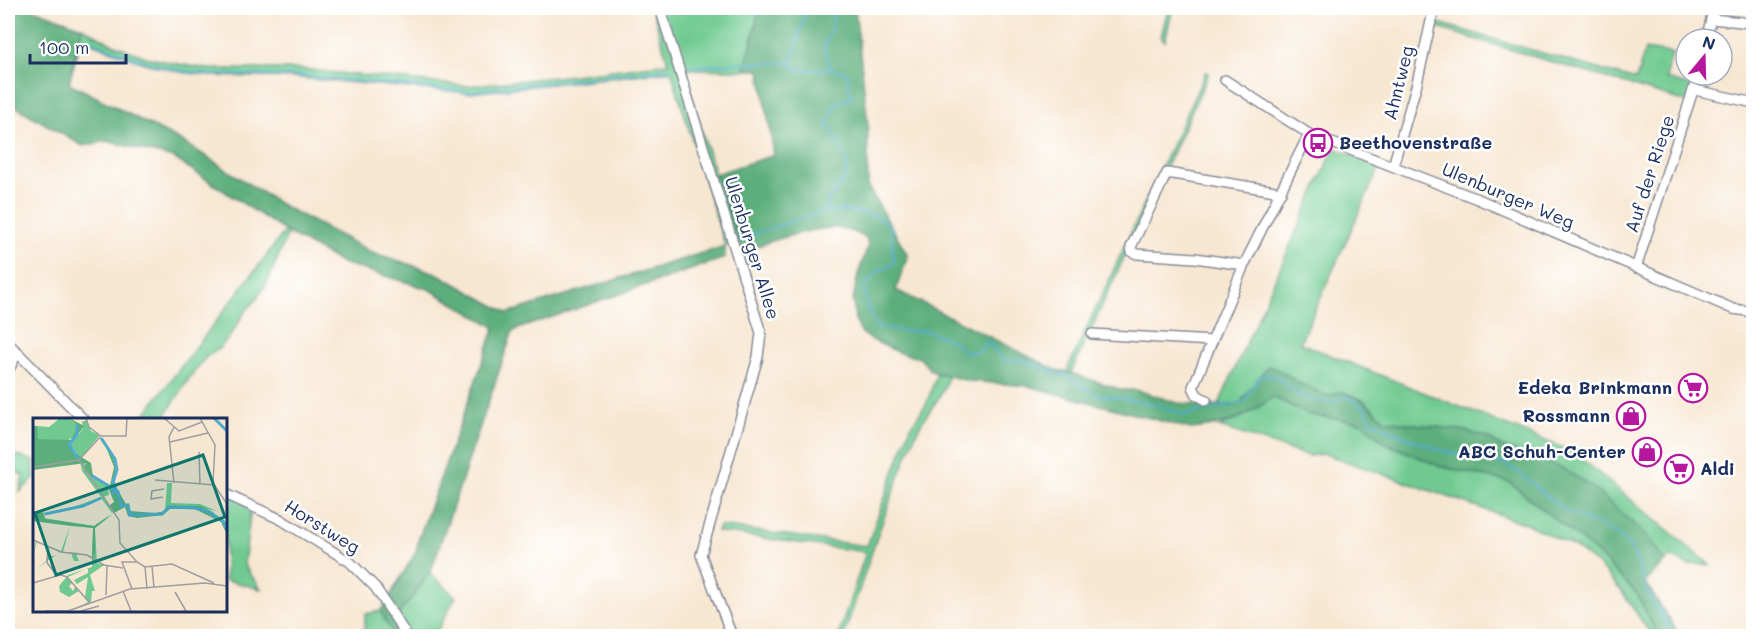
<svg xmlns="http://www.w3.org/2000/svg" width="1761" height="644" font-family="Mali,sans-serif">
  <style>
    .green { fill: #70ca90; stroke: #467c77; stroke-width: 1.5; fill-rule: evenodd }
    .forest { fill: #5cae7a; stroke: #3c6e6c; stroke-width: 1.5 }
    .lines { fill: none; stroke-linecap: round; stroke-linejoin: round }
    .stream { stroke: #50abce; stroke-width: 2 }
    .minor-casing { stroke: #898b98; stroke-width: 12 }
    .minor { stroke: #fff; stroke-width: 9 }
    .labels { text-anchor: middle; stroke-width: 5; stroke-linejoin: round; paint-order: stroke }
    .street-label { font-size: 18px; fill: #1b2f5e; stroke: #fff }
    .poi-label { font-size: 18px; font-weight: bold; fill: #1b2f5e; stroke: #fff; text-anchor: end }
    .inset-river { fill: none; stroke: #50abce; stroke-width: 3 }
    .inset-road { fill: none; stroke: #9f9da3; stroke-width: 1.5 }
    .view { fill: #0f766e; fill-opacity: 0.15; stroke: #0f766e; stroke-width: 3 }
    .inset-edge { fill: none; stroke: #1b2f5e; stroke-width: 3 }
  </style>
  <rect width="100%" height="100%" fill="#fff"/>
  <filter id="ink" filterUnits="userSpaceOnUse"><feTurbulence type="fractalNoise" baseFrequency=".0167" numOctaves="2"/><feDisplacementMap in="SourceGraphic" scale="12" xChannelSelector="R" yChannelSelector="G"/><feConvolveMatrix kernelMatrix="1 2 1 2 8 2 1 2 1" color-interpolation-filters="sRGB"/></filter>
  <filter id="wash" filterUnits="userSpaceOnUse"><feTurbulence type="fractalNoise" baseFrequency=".008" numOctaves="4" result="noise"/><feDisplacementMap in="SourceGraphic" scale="24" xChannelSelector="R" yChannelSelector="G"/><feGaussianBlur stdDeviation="1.35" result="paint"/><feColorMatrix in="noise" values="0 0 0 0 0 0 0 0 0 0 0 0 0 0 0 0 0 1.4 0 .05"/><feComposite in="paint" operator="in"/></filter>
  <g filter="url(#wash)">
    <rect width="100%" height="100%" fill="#f7e7d1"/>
    <!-- green -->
    <g class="green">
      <path d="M8 8H31L82 27 115 45 146 57 178 64 209 69H300L467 86 574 75 668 63 652 8H760L745 70 683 69 715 174 738 241 725 246V258L517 329 512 333 429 572 456 597 434 636H364L365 614 381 611 416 552 419 538 495 327 429 289 342 263 288 233 268 281 256 300 245 312 230 336 219 349 206 357 190 377 163 419H141L285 231 174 158 107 141 83 146 8 102ZM81 39 144 63 180 72 211 76 299 78 469 93 671 71 725 246 508 313 436 273 371 252 283 206 188 145 69 83Z"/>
      <polygon points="1168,8 1173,8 1165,41 1161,37"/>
      <polygon points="1432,21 1636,80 1645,49 1672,53 1666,79 1698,88 1693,104 1431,26"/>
      <polygon points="1206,71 1209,73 1071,373 1069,372 1068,368"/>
      <polygon points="1334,148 1380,166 1300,343 1573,452 1710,565 1691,564 1690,566 1671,557 1666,562 1646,535 1486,437 1466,431 1385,420 1363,400 1343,392 1328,396 1300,384 1284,373 1240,403 1218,406"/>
      <path d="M937 373 948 376C943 400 923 414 915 436 888 502 866 569 844 636H838L866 552 717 532 719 526 867 546 911 426 927 403Z"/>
      <polygon points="1273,397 1310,415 1361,422 1386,443 1439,466 1509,482 1596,552 1637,594 1658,636 1652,636 1622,592 1599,566 1576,548 1529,525 1325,454 1308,456 1219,427 1249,414"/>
      <polygon points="8,452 34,461 34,479 20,492 23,475 8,470"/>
      <polygon points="225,491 251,507 244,565 261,589 225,580"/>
    </g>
    <!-- forest -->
    <g class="forest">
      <polygon points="8,8 31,8 82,27 69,83 188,145 283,206 371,252 436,273 508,313 725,246 725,258 517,329 512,333 432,568 415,594 396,617 409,636 395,636 385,621 381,611 416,552 419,538 495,327 429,289 342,263 288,233 174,158 107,141 83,146 8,102"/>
      <path d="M760 8H855L868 124V187L908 255 896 290 1058 371H1065L1122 390H1137L1178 403 1229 406 1240 403 1268 366 1284 373 1300 384 1327 396 1343 392 1363 401 1385 420 1466 431 1486 437 1500 446 1562 468 1591 486 1646 535 1666 562 1645 582 1677 631V636H1658L1637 594 1596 552 1509 482 1439 466 1386 443 1361 422 1310 415 1273 397C1244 418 1227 426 1191 429L1028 386 969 381 937 373 931 371 920 358 900 353 870 339 861 332 855 320 853 300 858 274 868 246 866 237C855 233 845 228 834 228 803 229 771 242 742 251L715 174 774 155 760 70H745Z"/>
    </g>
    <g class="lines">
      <!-- stream -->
      <g class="stream">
        <path d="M799 8 805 15 791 63 797 70 831 69 847 73 851 99 837 102 827 125C840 145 857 163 839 186 830 199 830 193 825 211H850L874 215 891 226 894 261 891 266 876 272 864 287 868 308 877 327 904 331H928L955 342 965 352H979L988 341 1003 360H1022L1069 377 1095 394 1155 404 1184 415 1244 402 1259 377C1278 371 1282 384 1297 393 1304 398 1316 402 1325 402 1332 403 1341 399 1348 397L1366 409 1370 420C1398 434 1428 448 1459 455 1472 458 1487 458 1499 462 1524 472 1541 494 1562 508 1580 519 1622 531 1632 550 1640 563 1642 579 1648 593 1655 609 1667 618 1672 636"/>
        <path d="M831 8C835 22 831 32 824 46L831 69"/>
        <polyline points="87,40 145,62 180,71 211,75 300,76 468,92 670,69"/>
        <polyline points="684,67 740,63 791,63"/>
        <polyline points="738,239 824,211"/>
      </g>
    </g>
  </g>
  <g filter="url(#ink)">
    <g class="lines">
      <!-- minor casing -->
      <g class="minor-casing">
        <g id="minor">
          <polyline points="660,8 761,333 758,357 701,555 732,636"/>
          <polyline points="1711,19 1742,22 1754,25"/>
          <polyline points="1706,39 1714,8"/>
          <polyline points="1225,80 1309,134 1480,200 1733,309 1754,312"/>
          <polyline points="1695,90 1754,103"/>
          <polyline points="1393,166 1417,83 1434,8"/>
          <polyline points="1244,265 1195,258 1137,254 1132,252 1131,247 1167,173 1281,192"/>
          <polyline points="1636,268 1698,75"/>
          <polyline points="1092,334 1212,341"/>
          <polyline points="8,343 83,419"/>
          <polyline points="8,371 18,352"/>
          <polyline points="1206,400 1197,395 1193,387 1244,265 1309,134"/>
          <polyline points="225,494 280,519 350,562 375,587 407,636"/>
          <polyline points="1752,636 1754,630"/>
        </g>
      </g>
      <!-- minor -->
      <use href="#minor" class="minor"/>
    </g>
  </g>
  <!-- icons -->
  <defs>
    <g id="bus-ring" transform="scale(1.5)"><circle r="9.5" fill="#fff" stroke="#b5179e" stroke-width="1.5"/><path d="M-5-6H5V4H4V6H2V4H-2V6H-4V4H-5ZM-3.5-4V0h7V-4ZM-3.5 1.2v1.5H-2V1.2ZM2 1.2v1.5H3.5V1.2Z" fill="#b5179e"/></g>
    <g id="supermarket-ring" transform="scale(1.5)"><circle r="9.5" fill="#fff" stroke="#b5179e" stroke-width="1.5"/><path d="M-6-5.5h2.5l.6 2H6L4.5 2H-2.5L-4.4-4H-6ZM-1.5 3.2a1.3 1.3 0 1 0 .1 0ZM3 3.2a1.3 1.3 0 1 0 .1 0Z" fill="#b5179e"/></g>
    <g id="shop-ring" transform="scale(1.5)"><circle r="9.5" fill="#fff" stroke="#b5179e" stroke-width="1.5"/><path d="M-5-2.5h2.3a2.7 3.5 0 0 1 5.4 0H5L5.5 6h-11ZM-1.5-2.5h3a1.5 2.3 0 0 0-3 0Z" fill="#b5179e"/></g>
  </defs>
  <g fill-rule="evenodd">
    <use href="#bus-ring" x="1318" y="143"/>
    <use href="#supermarket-ring" x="1693" y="388"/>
    <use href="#shop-ring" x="1631" y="416"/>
    <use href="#shop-ring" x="1647" y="452"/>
    <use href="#supermarket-ring" x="1679" y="469"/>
  </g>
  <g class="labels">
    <!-- street labels -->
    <g class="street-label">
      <text transform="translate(1399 83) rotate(-76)" y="6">Ahntweg</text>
      <text transform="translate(1650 174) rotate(-72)" y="6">Auf der Riege</text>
      <text transform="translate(1508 196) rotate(23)" y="6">Ulenburger Weg</text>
      <text transform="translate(752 248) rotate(73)" y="6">Ulenburger Allee</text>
      <text transform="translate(322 527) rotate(32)" y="6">Horstweg</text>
    </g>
    <!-- poi labels -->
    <g class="poi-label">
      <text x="1339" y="149" text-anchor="start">Beethovenstraße</text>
      <text x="1672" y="394">Edeka Brinkmann</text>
      <text x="1610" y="422">Rossmann</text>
      <text x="1626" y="458">ABC Schuh-Center</text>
      <text x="1700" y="475" text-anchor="start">Aldi</text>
    </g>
  </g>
  <!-- overview -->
  <g transform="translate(33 418)">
    <rect width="194" height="194" fill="#f7e7d1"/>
    <path d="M27 0H36L45 8 42 19 33 23 4 21V8L16 9ZM53 2 58 13 67 17 47 41 38 27 50 10 49 4ZM47 44 54 46 51 54 75 68 76 77 70 79 80 94 62 110 64 145 71 147 57 157 62 173H59L58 184 40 192 55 184 46 173 36 179 27 174 26 168 35 157 59 149 60 110 37 108 30 134 48 135 43 136 46 143H41L38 135 27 134 16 129 14 138H22L14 143 23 155 13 144 3 152 13 143 15 129 4 124 0 137 3 124 0 122 28 133 37 108 0 103V94L24 95 68 79 49 53ZM68 80 79 95 61 108 11 100V96L50 88ZM55 150V155L41 162 44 166 55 159 52 179 42 169 40 173 36 168 39 165 35 159ZM134 65H139L138 85 167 86 184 93 158 88H135L132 94Z" fill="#70ca90" fill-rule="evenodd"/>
    <path d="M36 0 51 8 38 26 42 35 58 45 60 58 77 67 81 49 69 19 83 41 82 67 97 93 122 95 133 93 135 88H167L180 94 184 102H190L193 115 188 104 162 91H137L130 97 104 100 95 98 92 89 81 95 76 88 81 84 75 69 51 54 53 45 0 52V8H4L5 21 38 22 45 8ZM0 94 11 95 12 101 61 108 80 96 62 110V135L59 141 60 110 0 103Z" fill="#5cae7a"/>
    <path class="inset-river" d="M181 0 194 13M44 7V17L36 27 45 40M68 20 82 41 84 52 80 64 84 74M58 57 79 70 80 75 85 74 88 88 95 87 97 97 129 96 136 89 162 90 176 94 191 104 194 113M12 96 50 88 68 80"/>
    <path class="inset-road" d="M53 0 56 9 68 18M131 0 146 13 169 4M167 0 182 27 180 65 194 86M68 18H93L94 0M137 24 175 15M166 34 167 67M46 42 86 102 87 125 104 144 112 149 139 146 181 165M0 49 46 42 68 18M122 62 181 67M141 65 136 19 141 9M130 79 118 81 119 73 131 71M0 122 28 134 54 137 71 147 90 150M15 128 14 145 22 155 34 159 56 184M119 148 121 170M112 149 114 171M0 165 27 157M99 171 89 144H104M90 173 98 193M142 174 153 193M73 177 74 148M12 193H37M35 193 97 171 172 165 194 168M48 193 66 188"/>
    <path class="view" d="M170 37 192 99 23 157 2 95Z"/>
    <rect width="194" height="194" class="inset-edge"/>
  </g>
  <!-- margin -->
  <rect width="1761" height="644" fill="none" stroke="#fff" stroke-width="30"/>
  <!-- north arrow -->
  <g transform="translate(1704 57) rotate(19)"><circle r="28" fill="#ffffff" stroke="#a4acbf" stroke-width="1.5"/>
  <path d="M0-4.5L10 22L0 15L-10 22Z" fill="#b5179e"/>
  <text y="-9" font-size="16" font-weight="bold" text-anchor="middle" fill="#1b2f5e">N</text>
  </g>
  <!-- scale -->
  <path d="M30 54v9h96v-9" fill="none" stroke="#1b2f5e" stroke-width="3"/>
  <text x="39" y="54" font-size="18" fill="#1b2f5e" stroke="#ffffff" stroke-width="4.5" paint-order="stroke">100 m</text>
</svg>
